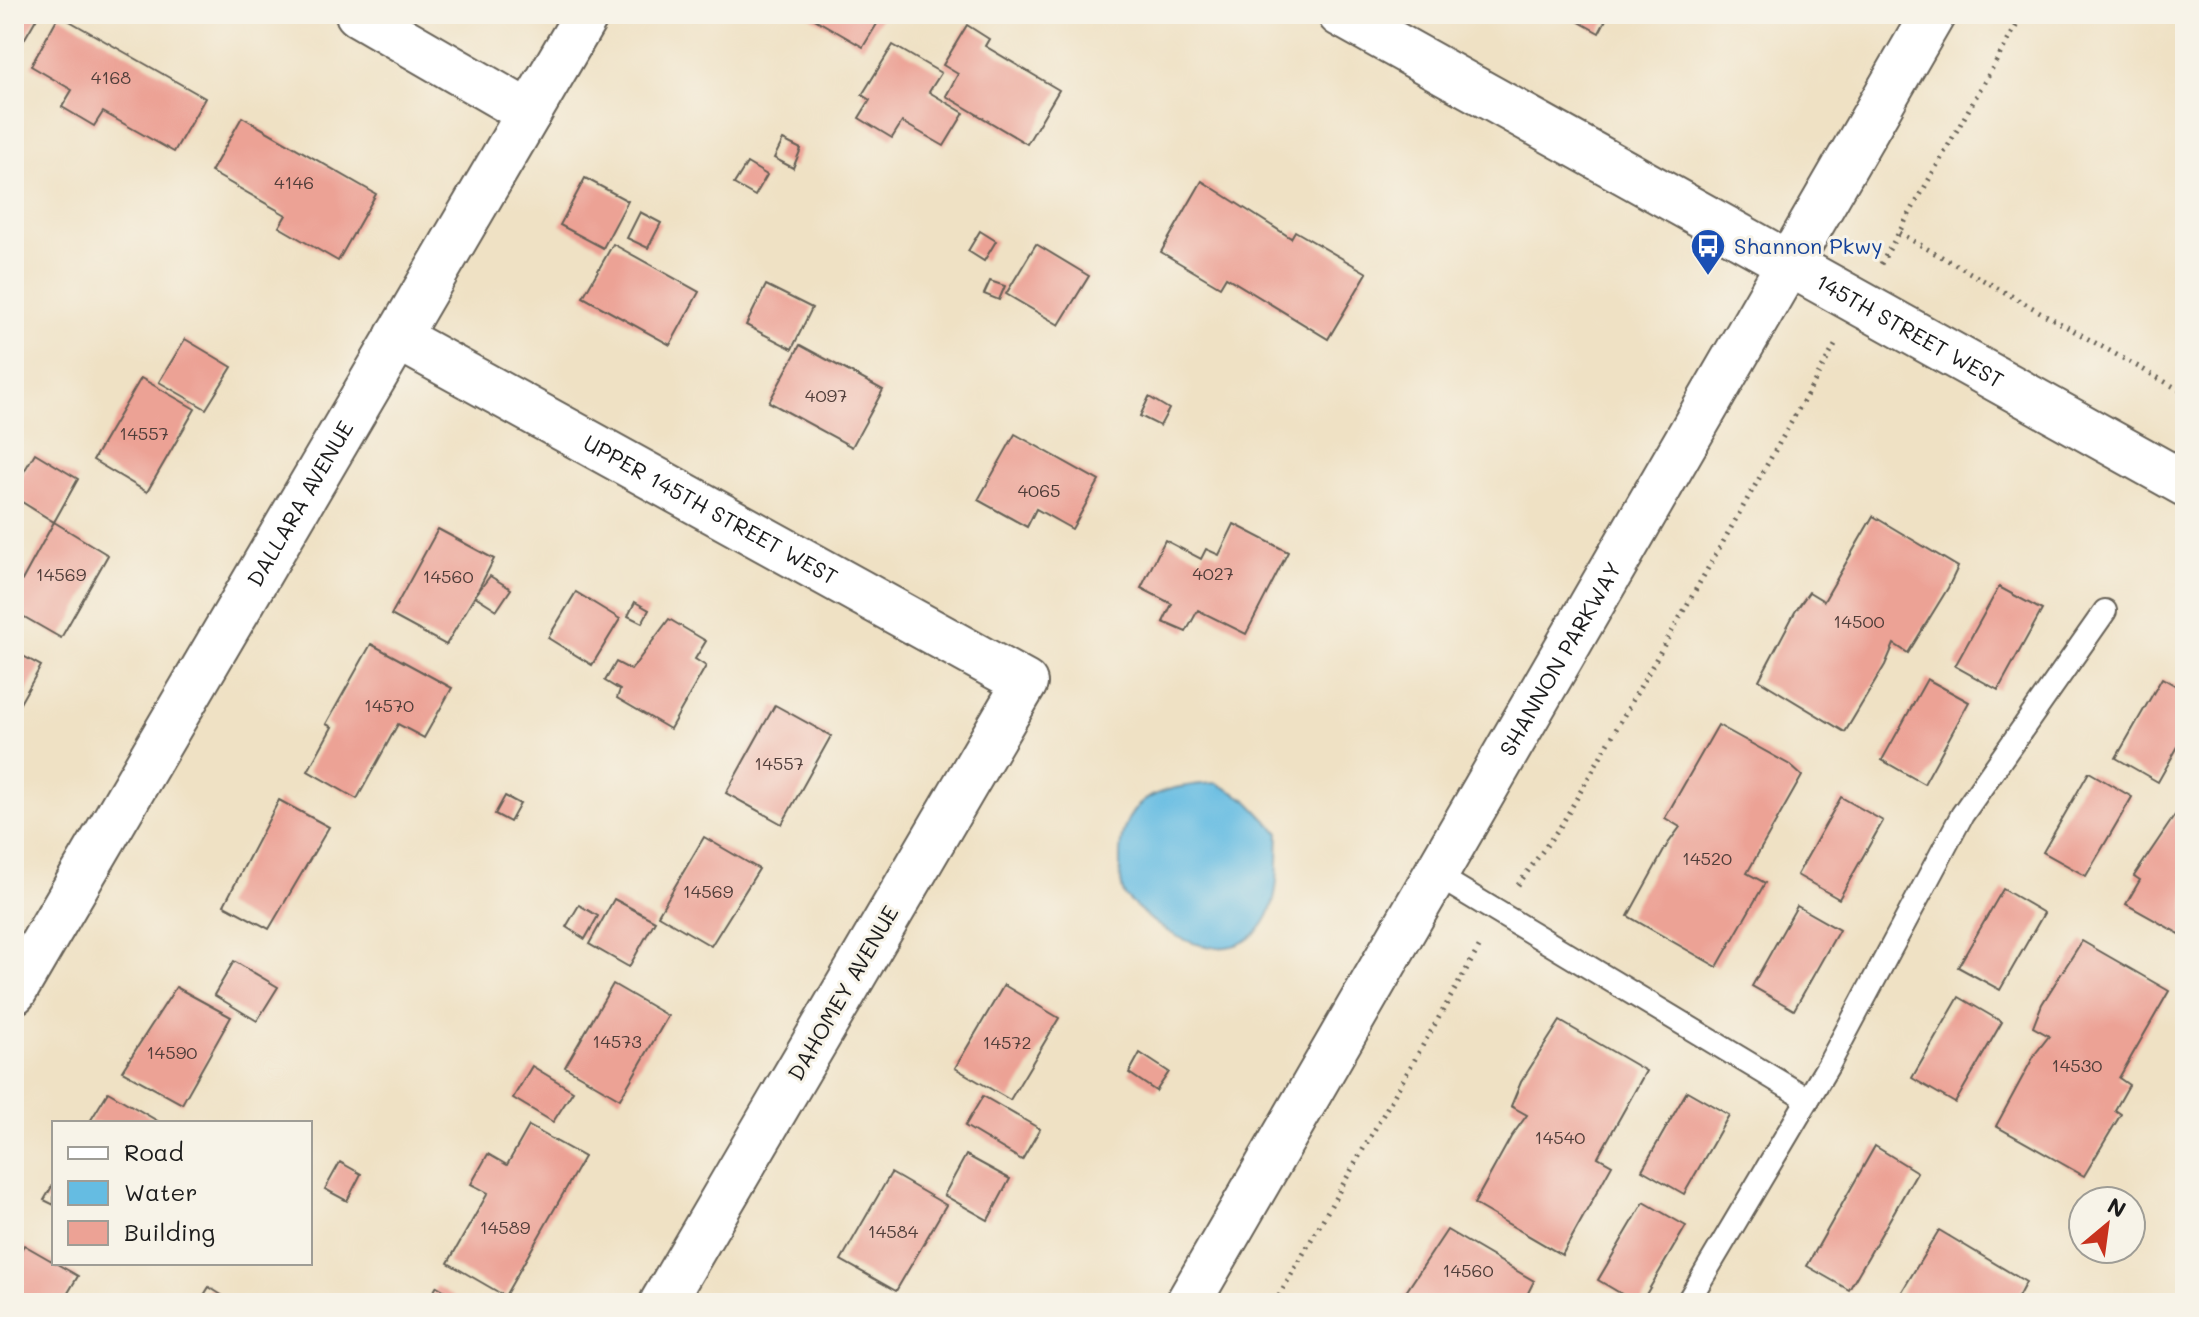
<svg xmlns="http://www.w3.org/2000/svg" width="2199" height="1317" font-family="Mali,sans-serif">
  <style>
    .water { fill: #65bce2; stroke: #406c7f; stroke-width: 2 }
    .building { fill: #eca295 }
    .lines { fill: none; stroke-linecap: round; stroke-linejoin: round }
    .service-casing { stroke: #666157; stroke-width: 26 }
    .minor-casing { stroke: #666157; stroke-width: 48 }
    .tertiary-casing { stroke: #666157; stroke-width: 48 }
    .path { stroke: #666157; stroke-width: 5; stroke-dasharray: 2 6; stroke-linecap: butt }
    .service { stroke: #fff; stroke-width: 22 }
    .minor { stroke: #fff; stroke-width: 44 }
    .tertiary { stroke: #fff; stroke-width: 44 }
    .labels { text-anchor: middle; stroke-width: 6; stroke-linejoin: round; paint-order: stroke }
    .number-label { font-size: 18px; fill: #503e3a }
    .transit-label { font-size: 22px; fill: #164399; stroke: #f7f3e8; text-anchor: start }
    .street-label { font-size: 22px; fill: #1c1c1c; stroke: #f7f3e8 }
  </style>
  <rect width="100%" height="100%" fill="#f7f3e8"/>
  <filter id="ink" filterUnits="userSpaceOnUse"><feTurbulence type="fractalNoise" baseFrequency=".0125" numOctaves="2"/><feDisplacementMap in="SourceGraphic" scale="16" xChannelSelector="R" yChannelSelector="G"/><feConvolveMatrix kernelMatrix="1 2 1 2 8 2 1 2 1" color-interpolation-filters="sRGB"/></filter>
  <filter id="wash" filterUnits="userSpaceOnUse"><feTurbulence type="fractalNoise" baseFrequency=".006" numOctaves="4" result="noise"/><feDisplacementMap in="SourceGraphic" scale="32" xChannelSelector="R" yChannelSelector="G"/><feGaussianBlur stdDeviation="1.8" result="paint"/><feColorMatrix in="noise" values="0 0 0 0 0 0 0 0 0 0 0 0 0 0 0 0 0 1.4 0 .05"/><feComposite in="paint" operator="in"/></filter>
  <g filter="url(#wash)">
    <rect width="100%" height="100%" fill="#efe1c4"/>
    <!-- water -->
    <path class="water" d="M1217 783 1247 800 1279 833C1277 862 1281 897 1264 923 1233 969 1172 941 1141 911 1136 906 1127 900 1124 894 1119 881 1120 865 1120 852 1123 793 1168 786 1217 783Z"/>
    <g id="blocks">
      <!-- building -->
      <g class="building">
        <polygon points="14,14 39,14 14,57"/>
        <polygon points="806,14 883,14 863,47"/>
        <polygon points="1565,14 1609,14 1599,33"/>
        <polygon points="59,15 205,98 174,152 103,112 94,126 62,107 72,90 31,66"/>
        <polygon points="967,25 989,39 985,46 1059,90 1027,144 946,96 958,74 943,65"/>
        <polygon points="893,45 941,73 929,92 964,113 944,146 902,122 892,138 859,118 870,100 862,95"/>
        <polygon points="242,117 376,194 338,261 279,227 286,215 211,172"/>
        <polygon points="783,140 801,149 793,168 774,158"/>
        <polygon points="747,163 767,175 755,196 734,184"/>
        <polygon points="585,178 628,201 603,248 560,225"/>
        <polygon points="1202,181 1291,238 1295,231 1367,273 1328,339 1226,277 1220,287 1161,252"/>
        <polygon points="640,212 661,223 648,248 627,238"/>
        <polygon points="980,231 996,241 984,261 968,251"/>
        <polygon points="613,244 699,292 670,345 583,297"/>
        <polygon points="1036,244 1089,276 1059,325 1006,294"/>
        <polygon points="990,281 1005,286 999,300 984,294"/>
        <polygon points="766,285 812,308 792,349 746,325"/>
        <polygon points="185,339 232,367 206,409 159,382"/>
        <polygon points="800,345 883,390 852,447 769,402"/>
        <polygon points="141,378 195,409 147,492 93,460"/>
        <polygon points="1149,397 1169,409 1160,426 1140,416"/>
        <polygon points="1015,434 1099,481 1072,529 1036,509 1027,527 978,500"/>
        <polygon points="35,453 78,479 54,522 14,497 14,488"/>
        <polygon points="1873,516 1958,567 1948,588 1908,653 1894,644 1885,665 1845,732 1759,680 1795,612 1809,592 1824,601"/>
        <polygon points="54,522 108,555 61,638 14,611 14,595"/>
        <polygon points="1234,524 1288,552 1246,634 1198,610 1186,632 1163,622 1172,604 1141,588 1165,540 1201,559 1206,549 1219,555"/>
        <polygon points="438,529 494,559 475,596 490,576 511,589 497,610 475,596 446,645 391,615"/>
        <polygon points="1999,587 2042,610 1998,690 1955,666"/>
        <polygon points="576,592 620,619 592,665 548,638"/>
        <polygon points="635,602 649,610 642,623 628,616"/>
        <polygon points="669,619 706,641 695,659 706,666 670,729 617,698 620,690 605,681 616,662 631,670"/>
        <polygon points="371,644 452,688 424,738 398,724 357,799 308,771 332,727 326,724"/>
        <polygon points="14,651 41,666 14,714"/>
        <polygon points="2162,678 2185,691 2185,734 2158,782 2116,758"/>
        <polygon points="1927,679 1969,702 1924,784 1882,760"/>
        <polygon points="775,705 831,736 782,824 726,793"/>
        <polygon points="1718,725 1790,765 1802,776 1747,873 1765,883 1717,967 1628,916 1667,845 1680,827 1665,818"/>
        <polygon points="2089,772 2132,797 2086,876 2043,852"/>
        <polygon points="505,796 520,804 510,822 495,814"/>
        <polygon points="1841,797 1883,821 1839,899 1797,875"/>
        <polygon points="279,800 329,827 269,929 224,905"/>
        <polygon points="2175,815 2185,821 2185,937 2126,904 2140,880 2134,876"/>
        <polygon points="704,837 759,869 711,946 658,915"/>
        <polygon points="2003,889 2044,913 2000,990 1958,967"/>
        <polygon points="614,899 655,921 629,967 589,944"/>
        <polygon points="579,905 598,916 585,939 566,927"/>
        <polygon points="1797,906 1839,930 1794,1010 1752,986"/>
        <polygon points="2082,941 2169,991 2119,1078 2129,1085 2115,1110 2121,1114 2084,1176 1996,1126 2035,1054 2049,1036 2033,1027 2042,1004"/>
        <polygon points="234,961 278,987 257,1021 214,995"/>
        <polygon points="613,984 668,1016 620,1099 565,1067"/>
        <polygon points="1004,985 1059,1018 1010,1100 955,1068"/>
        <polygon points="176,987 231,1017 182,1104 122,1071"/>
        <polygon points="1959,997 2002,1022 1955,1103 1912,1078"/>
        <polygon points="1560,1021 1646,1071 1598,1157 1612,1165 1562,1255 1474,1204 1511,1137 1527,1115 1511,1106 1521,1082"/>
        <polygon points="1140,1053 1169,1072 1156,1091 1129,1073"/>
        <polygon points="532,1066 573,1091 553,1122 513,1098"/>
        <polygon points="1687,1091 1729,1115 1684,1194 1642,1170"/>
        <polygon points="108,1092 161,1123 89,1123"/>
        <polygon points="983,1096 1040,1129 1022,1160 965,1126"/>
        <polygon points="529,1126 584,1157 505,1296 448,1263 488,1193 471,1184 488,1154 507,1165"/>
        <polygon points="1875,1146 1917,1172 1849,1290 1807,1266"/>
        <polygon points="966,1155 1010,1179 988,1220 944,1195"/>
        <polygon points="340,1162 361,1174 347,1201 325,1189"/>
        <polygon points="891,1173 946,1205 896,1291 841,1260"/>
        <polygon points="54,1183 54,1205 44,1200"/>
        <polygon points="1644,1202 1686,1226 1641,1303 1637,1303 1598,1280"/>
        <polygon points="1447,1230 1534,1281 1523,1303 1403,1303 1400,1301"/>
        <polygon points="1939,1230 2026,1282 2015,1303 1895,1303"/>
        <polygon points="24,1245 78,1276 62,1303 14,1303 14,1262"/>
        <polygon points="437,1286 465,1303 427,1303"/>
        <polygon points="209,1287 234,1303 199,1303"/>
      </g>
    </g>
  </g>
  <g filter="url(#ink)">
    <use href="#blocks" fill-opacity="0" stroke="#666157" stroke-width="2"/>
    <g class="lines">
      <!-- service casing -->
      <g class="service-casing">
        <g id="service">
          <polyline points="1436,875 1808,1099"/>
          <polyline points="1687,1303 1829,1064 1962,815 2105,611"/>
        </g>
      </g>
      <!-- minor casing -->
      <g class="minor-casing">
        <g id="minor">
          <polyline points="358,14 529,113"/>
          <path id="s1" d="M397 337 1025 683 662 1303"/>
          <path id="s2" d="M14 992 587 14"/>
        </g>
      </g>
      <!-- tertiary casing -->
      <g class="tertiary-casing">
        <g id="tertiary">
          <path id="s3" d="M1340 14 2185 484"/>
          <path id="s4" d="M1188 1303 1933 14"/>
        </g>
      </g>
      <!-- path -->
      <g class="path">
        <polyline points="1899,233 2185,393"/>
        <polyline points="1881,264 2023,14"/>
        <polyline points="1518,885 1562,824 1837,342"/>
        <polyline points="1275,1303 1481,944"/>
      </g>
      <!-- service -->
      <use href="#service" class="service"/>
      <!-- minor -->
      <use href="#minor" class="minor"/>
      <!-- tertiary -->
      <use href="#tertiary" class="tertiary"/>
    </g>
  </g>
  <!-- icons -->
  <defs>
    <g id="bus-pin" transform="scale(1.8)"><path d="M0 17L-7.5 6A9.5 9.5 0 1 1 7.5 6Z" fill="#1a4fb4" stroke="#f7f3e8"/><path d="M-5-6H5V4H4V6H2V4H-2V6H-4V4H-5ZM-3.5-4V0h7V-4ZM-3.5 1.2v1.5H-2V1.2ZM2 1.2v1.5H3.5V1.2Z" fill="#fff"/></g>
  </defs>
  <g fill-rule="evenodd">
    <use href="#bus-pin" x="1708" y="246"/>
  </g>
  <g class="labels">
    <!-- number labels -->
    <g class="number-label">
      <text x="111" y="84">4168</text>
      <text x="294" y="189">4146</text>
      <text x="826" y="402">4097</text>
      <text x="144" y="440">14557</text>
      <text x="1039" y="497">4065</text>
      <text x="1213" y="580">4027</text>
      <text x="61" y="581">14569</text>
      <text x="448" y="583">14560</text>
      <text x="1859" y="628">14500</text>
      <text x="389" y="712">14570</text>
      <text x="779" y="770">14557</text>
      <text x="1707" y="865">14520</text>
      <text x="708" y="898">14569</text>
      <text x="617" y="1048">14573</text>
      <text x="1007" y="1049">14572</text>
      <text x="172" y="1059">14590</text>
      <text x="2077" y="1072">14530</text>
      <text x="1560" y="1144">14540</text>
      <text x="505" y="1234">14589</text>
      <text x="893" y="1238">14584</text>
      <text x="1468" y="1277">14560</text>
    </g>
    <!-- transit labels -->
    <g class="transit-label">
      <text x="1734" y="254">Shannon Pkwy</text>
    </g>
    <!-- street labels -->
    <g class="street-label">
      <text dy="8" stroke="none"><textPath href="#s3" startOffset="652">145TH STREET WEST</textPath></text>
      <text dy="8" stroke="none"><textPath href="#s2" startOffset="566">DALLARA AVENUE</textPath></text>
      <text dy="8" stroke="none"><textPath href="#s1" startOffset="358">UPPER 145TH STREET WEST</textPath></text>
      <text dy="8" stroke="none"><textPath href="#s4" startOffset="744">SHANNON PARKWAY</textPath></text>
      <text transform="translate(843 993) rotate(-60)" y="8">DAHOMEY AVENUE</text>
    </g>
  </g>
  <!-- margin -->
  <rect width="2199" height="1317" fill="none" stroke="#f7f3e8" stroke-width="48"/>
  <!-- legend -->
  <rect x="52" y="1121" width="260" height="144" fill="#f7f3e8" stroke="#9f9d96" stroke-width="2"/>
  <rect x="68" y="1147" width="40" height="12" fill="#ffffff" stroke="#9f9d96" stroke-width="2"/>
  <text x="124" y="1161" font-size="24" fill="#1c1c1c">Road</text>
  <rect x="68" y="1181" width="40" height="24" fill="#65bce2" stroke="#9f9d96" stroke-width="2"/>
  <text x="124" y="1201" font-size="24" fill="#1c1c1c">Water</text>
  <rect x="68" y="1221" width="40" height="24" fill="#eca295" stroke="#9f9d96" stroke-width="2"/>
  <text x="124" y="1241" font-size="24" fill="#1c1c1c">Building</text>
  <!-- north arrow -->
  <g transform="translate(2107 1225) rotate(29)"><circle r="38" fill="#f7f3e8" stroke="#9f9d96" stroke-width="2"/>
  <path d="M0-6L14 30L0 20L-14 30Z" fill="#c8321e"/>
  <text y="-12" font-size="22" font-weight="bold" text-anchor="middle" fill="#1c1c1c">N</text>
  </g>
</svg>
